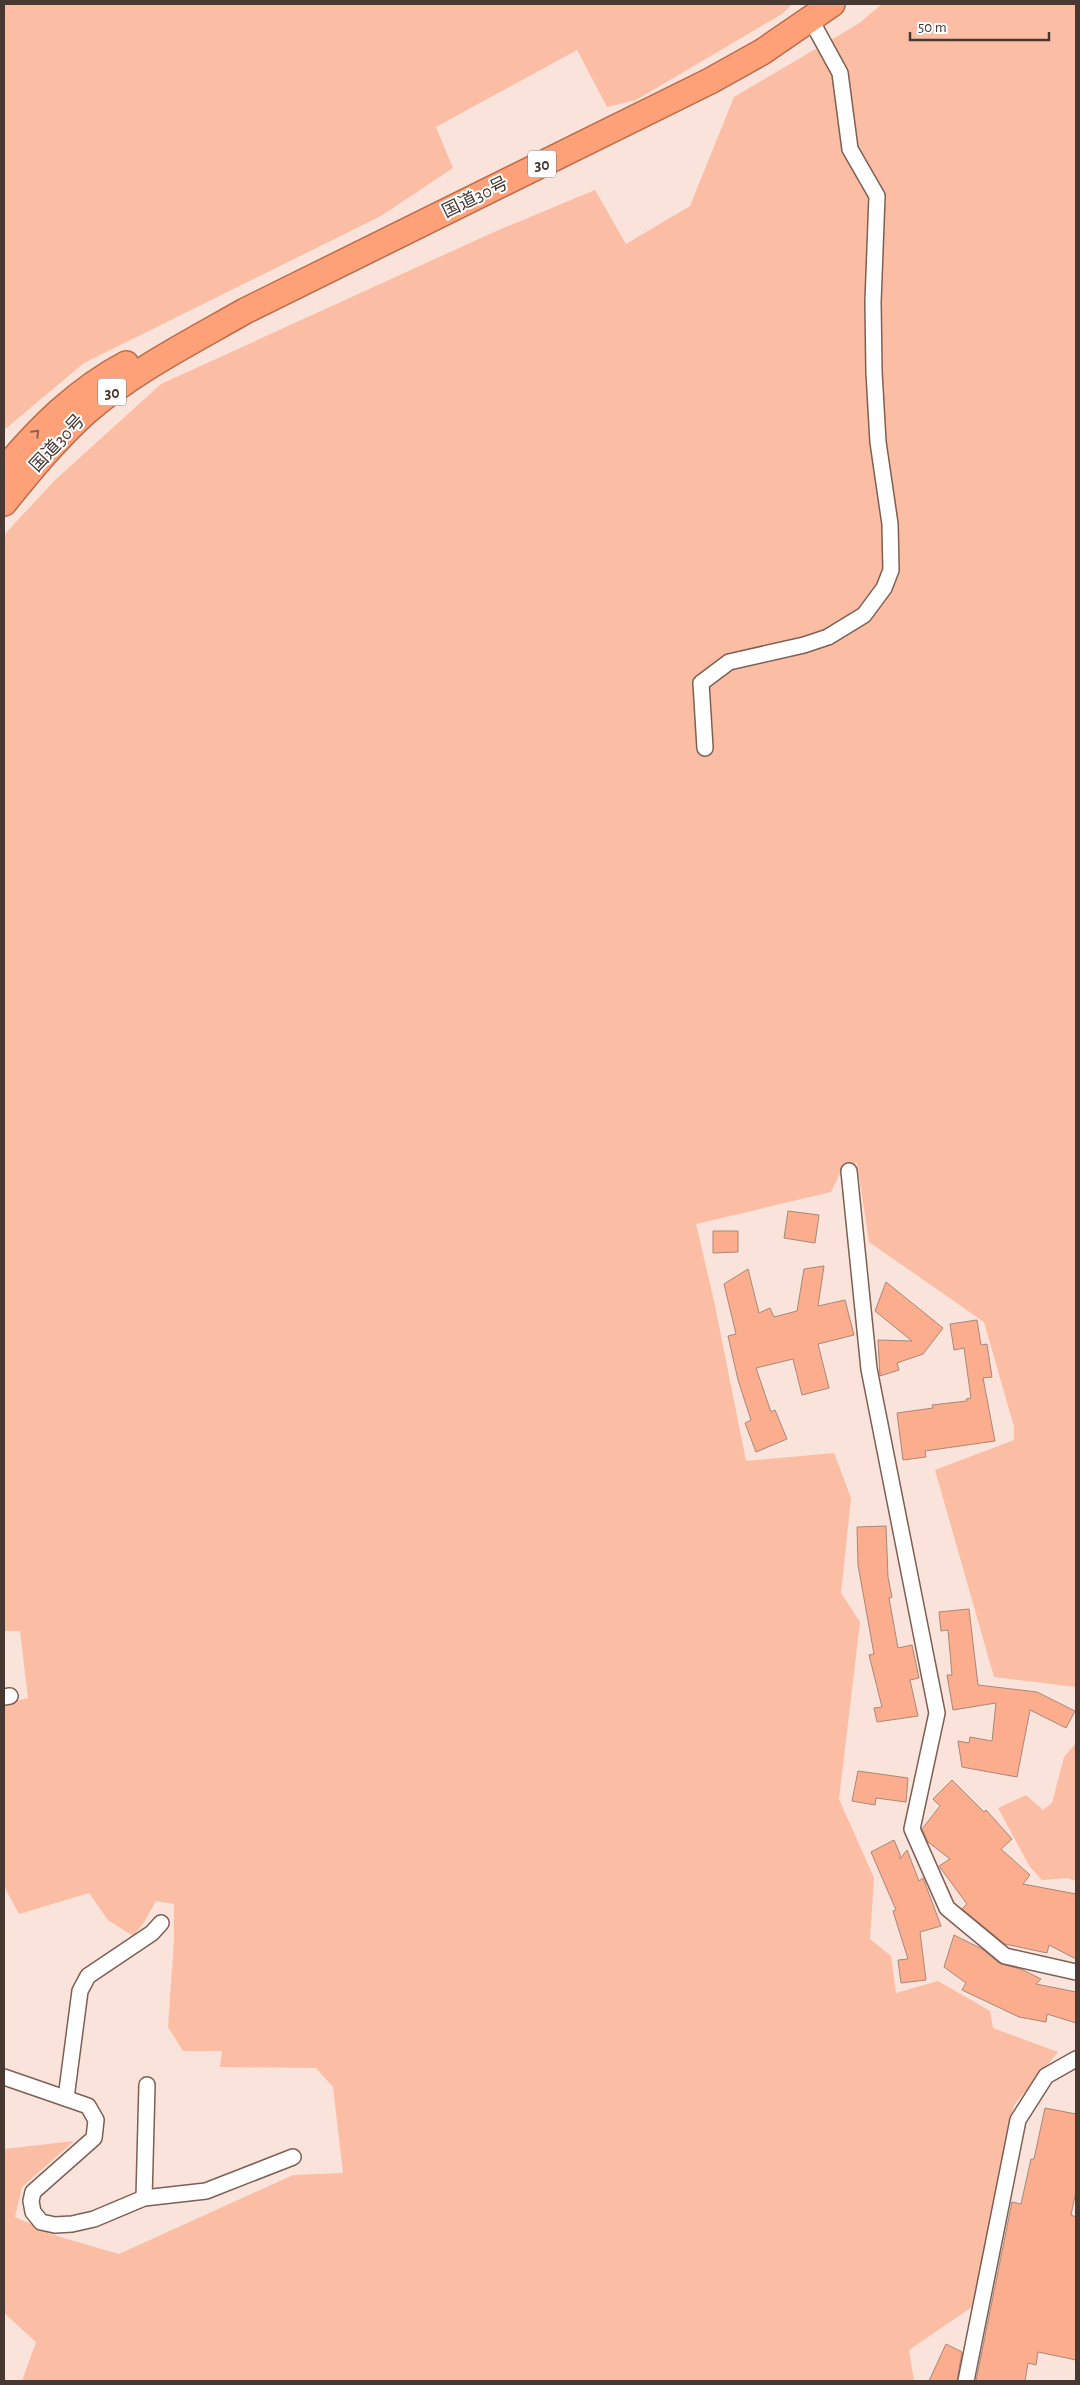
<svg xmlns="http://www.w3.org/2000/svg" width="1080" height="2385" font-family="'Alegreya Sans','Noto Sans JP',sans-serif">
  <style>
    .green { fill: #fbbea5 }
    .building { fill: #fbad8d; stroke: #a98779 }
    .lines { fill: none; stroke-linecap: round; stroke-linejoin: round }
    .minor-casing { stroke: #7f5f52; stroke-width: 18 }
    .trunk-casing { stroke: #bd6c49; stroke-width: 28 }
    .minor { stroke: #fff; stroke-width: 15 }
    .trunk { stroke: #fea078; stroke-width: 25 }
    .oneway { stroke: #90624e }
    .labels { text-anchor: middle; stroke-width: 4; stroke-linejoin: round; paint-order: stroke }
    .shield { fill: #fff; stroke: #7e7470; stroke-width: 1 }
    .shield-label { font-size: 16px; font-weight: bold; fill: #473832 }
    .street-label { font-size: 18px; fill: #473832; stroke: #fff }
  </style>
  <rect width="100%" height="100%" fill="#fae3da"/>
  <!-- green -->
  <g class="green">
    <polygon points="4,4 792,4 782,14 636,100 607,107 577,50 436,127 453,168 381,216 84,363 4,430"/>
    <polygon points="882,4 1076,4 1076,1687 994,1677 935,1470 1014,1440 1014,1427 984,1322 869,1242 857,1163 843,1167 831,1192 696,1224 714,1301 746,1461 834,1453 851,1498 841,1593 860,1622 839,1799 874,1878 870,1939 891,1956 896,1993 938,1981 990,2011 993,2028 1058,2052 1014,2105 972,2307 909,2350 914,2381 22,2381 36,2342 4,2313 4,2149 74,2141 22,2187 15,2217 60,2237 119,2254 293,2175 343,2173 333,2087 316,2068 220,2067 222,2051 183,2051 168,2027 174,1941 174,1904 156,1901 143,1924 133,1936 108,1920 89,1893 19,1914 4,1886 4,1704 28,1698 20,1631 4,1631 4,535 54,481 161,384 494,232 595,190 626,244 690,206 734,97 858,24"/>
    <polygon points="1076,1743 1076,1881 1067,1878 1042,1880 1030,1867 998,1808 1026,1795 1043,1810 1052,1803 1064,1757"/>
  </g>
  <!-- building -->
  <g class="building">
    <polygon points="788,1211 819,1215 815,1243 784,1238"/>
    <polygon points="713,1231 738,1231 738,1252 713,1253"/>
    <polygon points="824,1266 818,1306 845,1300 854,1335 818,1344 829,1388 802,1395 793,1359 756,1368 771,1412 775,1410 787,1439 756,1452 745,1423 751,1420 738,1380 728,1336 736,1334 724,1284 748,1269 759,1313 770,1308 774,1317 797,1311 804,1269"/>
    <polygon points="886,1282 943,1328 923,1354 897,1363 899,1370 880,1376 878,1340 912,1341 875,1311"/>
    <polygon points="977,1320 981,1345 987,1344 992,1377 983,1378 995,1441 925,1451 926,1457 903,1460 897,1413 933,1408 932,1405 967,1401 966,1399 971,1398 964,1348 954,1350 950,1324"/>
    <polygon points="886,1526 888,1577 892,1597 889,1598 898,1648 912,1645 919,1678 910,1680 918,1716 877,1722 874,1708 882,1707 869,1655 874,1654 858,1565 857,1527"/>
    <polygon points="969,1609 978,1685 1037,1692 1075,1711 1066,1728 1030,1710 1017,1777 962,1767 958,1741 969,1743 970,1737 992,1741 996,1703 953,1710 947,1675 952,1675 948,1630 941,1631 939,1612"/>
    <polygon points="858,1771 908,1778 906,1802 876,1798 875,1805 852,1801"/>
    <polygon points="952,1780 984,1812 986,1810 1012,1839 1001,1849 1030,1875 1023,1884 1076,1894 1076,1959 1049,1945 1047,1953 1005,1944 962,1909 967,1904 939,1866 950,1859 928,1842 922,1829 940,1806 933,1799"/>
    <polygon points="894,1840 900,1854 900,1859 907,1850 919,1881 923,1878 941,1926 920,1932 926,1980 901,1983 898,1960 908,1959 893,1911 896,1910 871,1852"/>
    <polygon points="954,1935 982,1949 999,1963 1023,1970 1041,1979 1036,1984 1076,1992 1076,2023 1047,2014 1046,2022 1019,2017 962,1990 966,1983 944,1967"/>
    <polygon points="1045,2108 1076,2114 1076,2191 1071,2215 1076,2217 1076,2360 1038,2352 1036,2365 1028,2363 1025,2381 976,2381 1012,2202 1021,2204 1031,2159 1034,2159"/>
    <polygon points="946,2344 962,2352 957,2381 929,2381"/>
  </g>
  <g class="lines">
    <!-- minor casing -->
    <g class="minor-casing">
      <g id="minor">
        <polyline points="705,748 701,683 729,662 804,645 828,637 864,615 884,588 891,570 890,524 878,442 874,372 873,302 877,196 850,149 840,73 811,20"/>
        <polyline points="849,1171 869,1369 937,1713 912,1829 947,1908 1005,1956 1076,1972"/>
        <polyline points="4,1697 10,1696"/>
        <polyline points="4,2077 88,2106 96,2120 94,2138 33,2192 31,2201 33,2212 41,2222 55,2225 72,2224 94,2219 144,2198 206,2191 293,2157"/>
        <polyline points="66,2098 80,1991 88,1976 152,1933 161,1923"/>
        <polyline points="144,2198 147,2085"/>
        <polyline points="966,2381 1018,2120 1046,2076 1076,2059"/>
      </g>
    </g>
    <!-- trunk casing -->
    <g class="trunk-casing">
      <g id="trunk">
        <path d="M4 470C39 428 77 390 126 364"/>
        <path d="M4 503C30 471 56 439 86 412 133 371 191 342 245 311L710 81 762 52 832 4"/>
      </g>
    </g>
    <!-- minor -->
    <use href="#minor" class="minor"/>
    <!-- trunk -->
    <use href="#trunk" class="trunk"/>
  </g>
  <!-- one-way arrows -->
  <defs><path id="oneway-chevron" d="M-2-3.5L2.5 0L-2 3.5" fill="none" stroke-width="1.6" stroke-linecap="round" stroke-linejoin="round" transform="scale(1.25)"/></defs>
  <use class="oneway" href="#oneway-chevron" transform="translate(36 433) rotate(-46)"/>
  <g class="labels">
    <!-- shield labels -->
    <g class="shield">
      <rect x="528" y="150.5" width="28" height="27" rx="4"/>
      <rect x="98" y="378.5" width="28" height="27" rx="4"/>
    </g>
    <g class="shield-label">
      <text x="542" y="170">30</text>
      <text x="112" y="398">30</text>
    </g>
    <!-- street labels -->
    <g class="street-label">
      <text transform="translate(475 197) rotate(-26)" y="6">国道30号</text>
      <text transform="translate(57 443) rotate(-47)" y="6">国道30号</text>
    </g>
  </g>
  <!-- border -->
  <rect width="1080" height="2385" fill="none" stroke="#473832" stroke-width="10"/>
  <!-- scale -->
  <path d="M910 32v8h139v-8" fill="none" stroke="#473832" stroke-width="2.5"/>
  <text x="918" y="32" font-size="15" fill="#473832" stroke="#ffffff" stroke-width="4" paint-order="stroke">50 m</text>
</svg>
